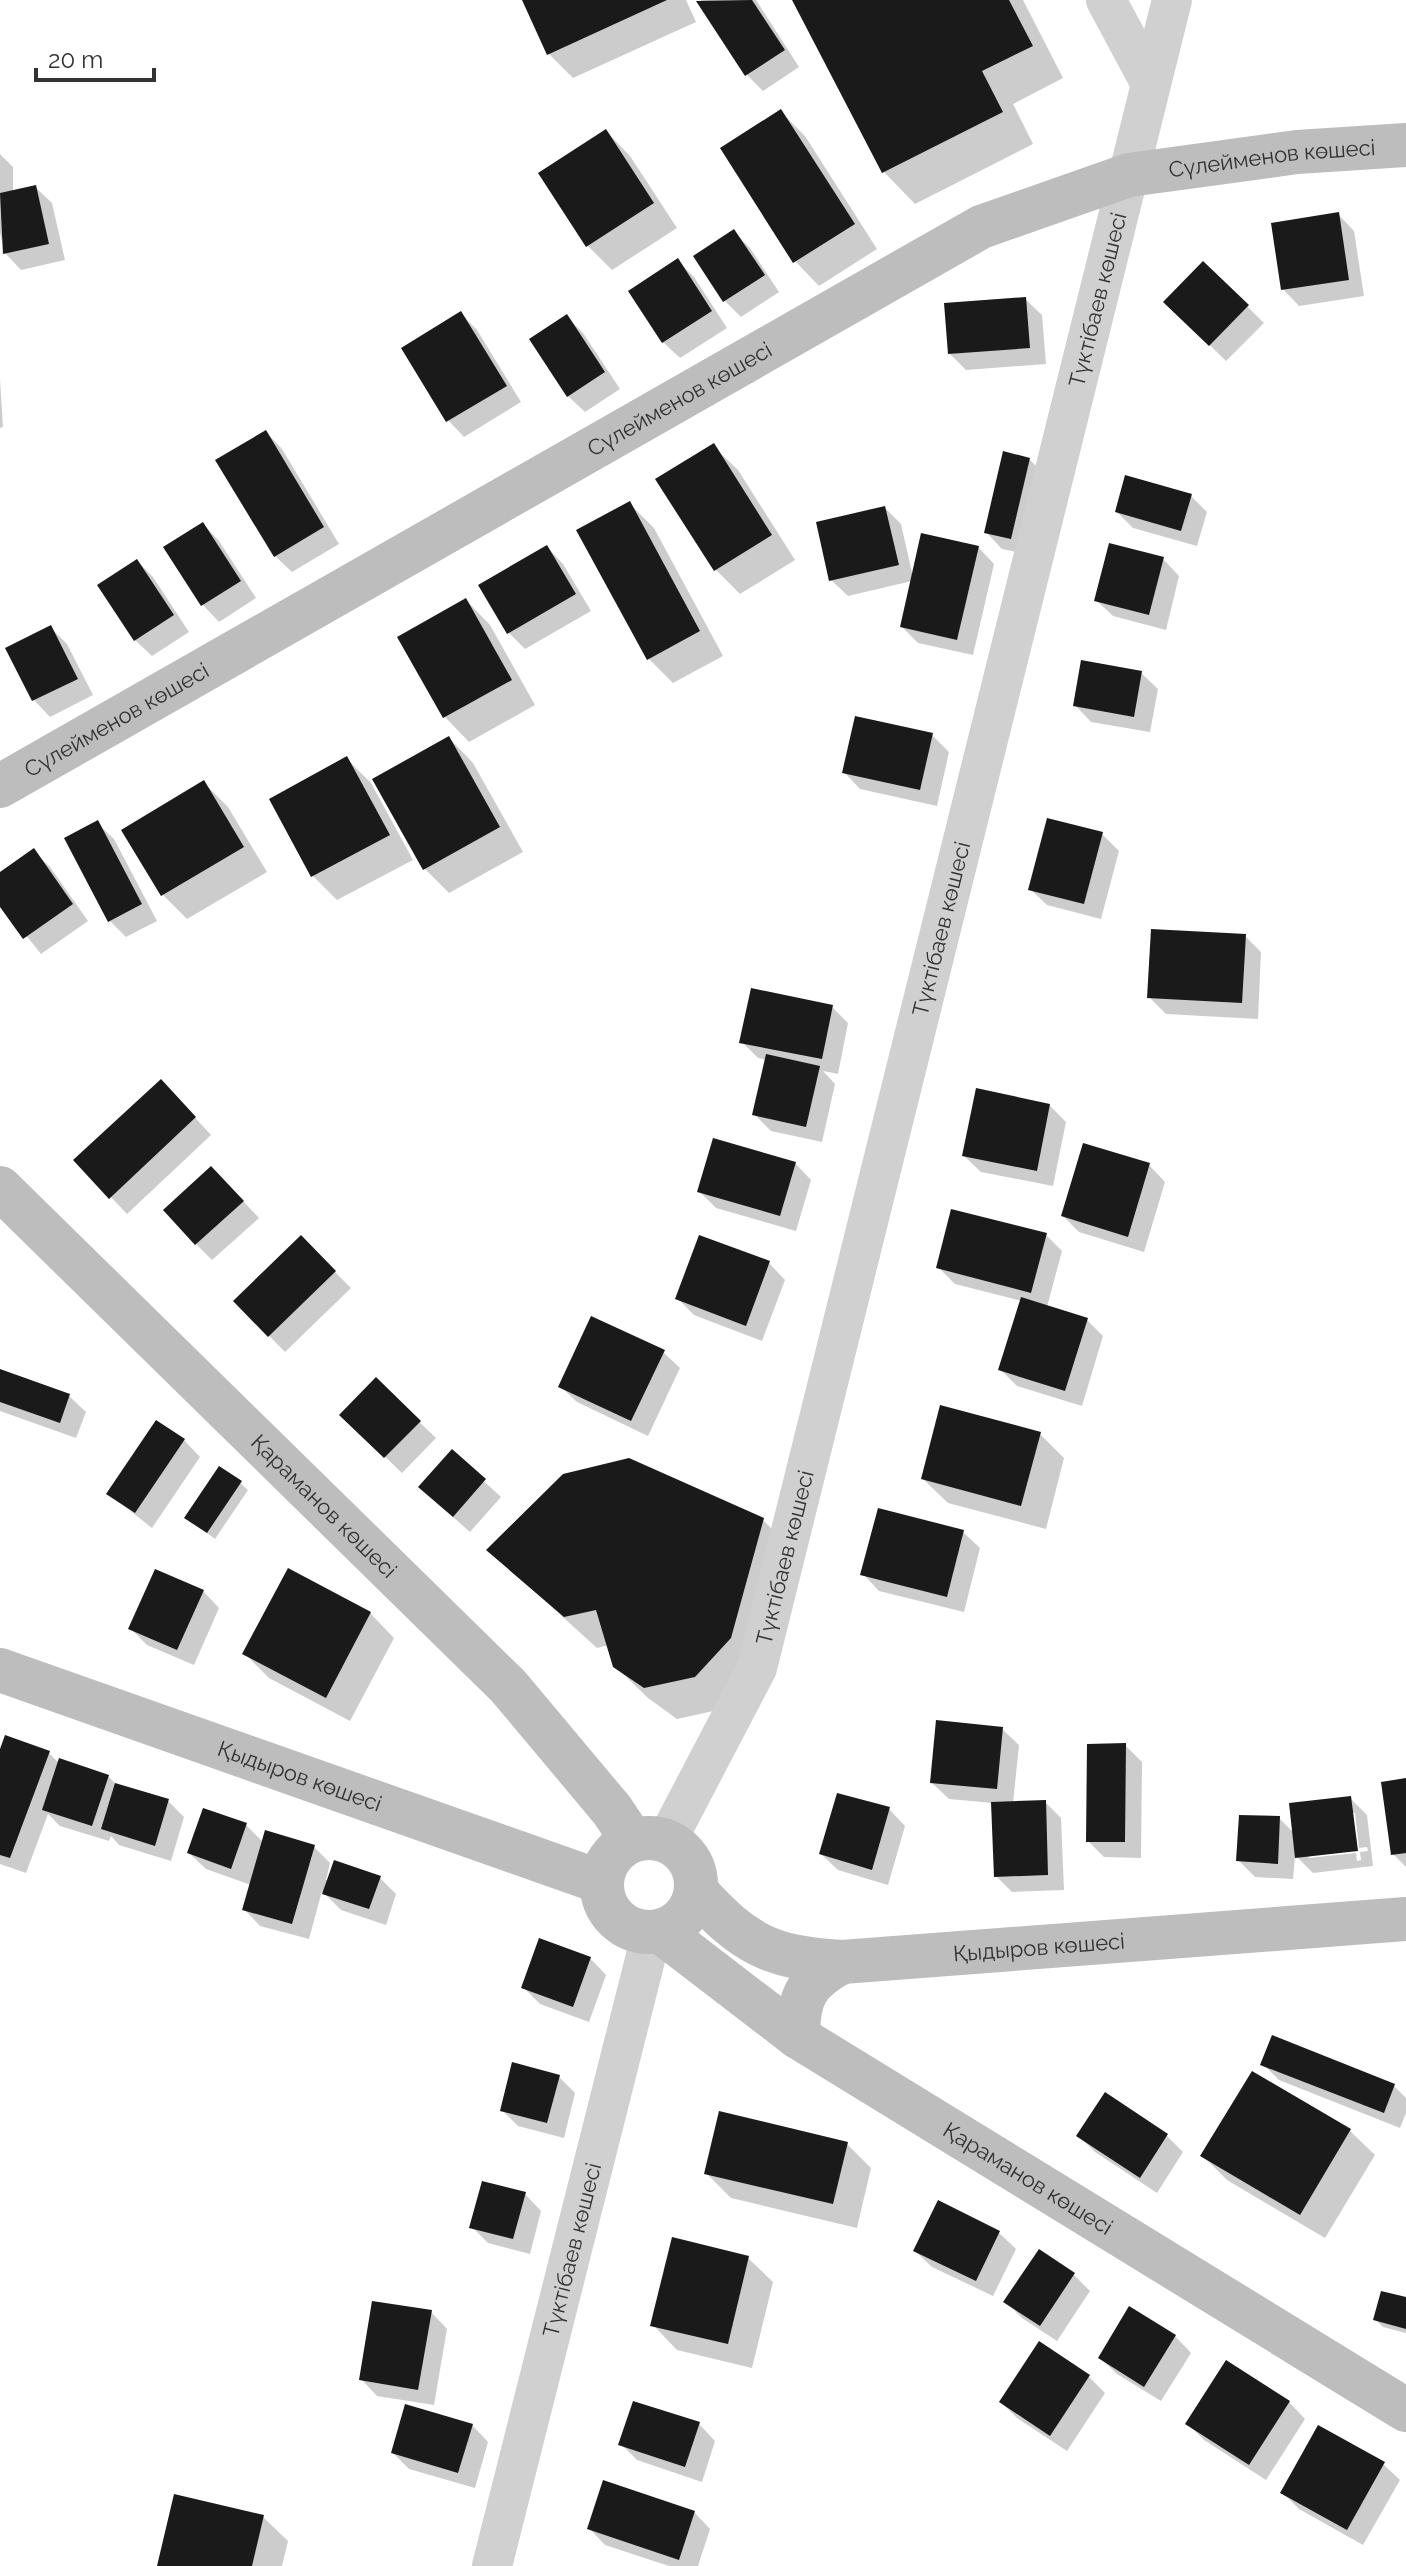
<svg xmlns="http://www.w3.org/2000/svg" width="1406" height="2566" font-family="Raleway,sans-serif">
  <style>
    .shadow { fill: #0003; fill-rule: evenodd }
    .building { fill: #1a1a1a }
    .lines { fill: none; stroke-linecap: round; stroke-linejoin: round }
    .street { stroke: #d0d0d0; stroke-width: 40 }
    .secondary { stroke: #bdbdbd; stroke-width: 44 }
    .labels { text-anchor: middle; stroke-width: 8; stroke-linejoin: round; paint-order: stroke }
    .street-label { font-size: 22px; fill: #333; stroke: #fff }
  </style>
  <rect width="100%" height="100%" fill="#fff"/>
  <!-- shadow -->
  <g class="shadow">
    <polygon points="524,0 686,0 696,22 573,78 549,54"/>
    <polygon points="702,0 756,0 799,67 763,91 746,74 699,2"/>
    <polygon points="795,0 1023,0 1063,78 1013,104 1033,144 915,204 884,172"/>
    <polygon points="781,112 805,136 877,249 819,286 795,261"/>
    <polygon points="606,131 630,156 677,228 612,270 588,246"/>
    <polygon points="0,154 13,167 13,192 35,187 52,203 65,260 21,270 5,253 0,233"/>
    <polygon points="1338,214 1354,231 1364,296 1299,306 1283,289"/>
    <polygon points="734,232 750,248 779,292 741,317 725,301"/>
    <polygon points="678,261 694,277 727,328 680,358 663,342"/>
    <polygon points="1203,263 1264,323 1226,361 1166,302"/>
    <polygon points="1025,299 1042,315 1046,364 966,370 950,354"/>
    <polygon points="461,314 477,330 521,402 464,437 448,420"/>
    <polygon points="567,317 583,333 620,389 585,412 568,396"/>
    <polygon points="0,379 3,427 0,428"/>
    <polygon points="266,432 282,449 339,544 292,572 275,556"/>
    <polygon points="713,446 738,470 795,560 740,594 716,570"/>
    <polygon points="1029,459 1046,476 1027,554 1002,549 986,532"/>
    <polygon points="1191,496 1207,512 1197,546 1133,528 1117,512"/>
    <polygon points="629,503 654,528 723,656 673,683 649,659"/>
    <polygon points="885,508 901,524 913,577 978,547 994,564 973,655 918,643 902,627 912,581 848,596 831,580"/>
    <polygon points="203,524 219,541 256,598 219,622 203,605 166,548"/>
    <polygon points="547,547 563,564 591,611 525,649 509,633"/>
    <polygon points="1163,559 1179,576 1166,630 1113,616 1096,600"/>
    <polygon points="137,561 153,577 189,632 152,656 135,640"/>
    <polygon points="466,600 490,625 535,705 469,742 445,717 400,637"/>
    <polygon points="50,627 67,644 93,695 50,717 34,700 8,649"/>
    <polygon points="1141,673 1158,689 1150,732 1091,722 1075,705"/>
    <polygon points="932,735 949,752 937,806 860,789 844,772"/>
    <polygon points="449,738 473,763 523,852 449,893 424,868"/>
    <polygon points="347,759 371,783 413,860 337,900 313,876"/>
    <polygon points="204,783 228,807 267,872 187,919 163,895"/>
    <polygon points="97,823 114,839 157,921 126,937 110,921"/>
    <polygon points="1102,834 1119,851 1101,919 1047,905 1030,889"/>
    <polygon points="33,851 50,867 88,921 41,954 0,903 0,874"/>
    <polygon points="1245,936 1261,952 1258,1019 1166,1014 1149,997"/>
    <polygon points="832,1007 848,1023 838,1074 823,1071 835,1084 822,1142 771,1131 754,1114 767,1060 758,1058 742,1042"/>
    <polygon points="177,1098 211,1135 127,1214 111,1197"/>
    <polygon points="1049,1105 1066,1122 1053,1186 981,1172 964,1156"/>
    <polygon points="795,1163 811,1180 796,1231 716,1208 699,1191"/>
    <polygon points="1149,1165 1165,1182 1144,1252 1079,1232 1063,1216"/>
    <polygon points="228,1185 259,1218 212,1260 196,1244"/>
    <polygon points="1046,1235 1062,1251 1047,1307 1087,1320 1103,1336 1082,1406 1017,1386 1001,1370 1022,1301 955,1284 939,1268"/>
    <polygon points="301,1238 351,1288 285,1352 235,1301"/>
    <polygon points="769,1263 785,1280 762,1341 694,1315 678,1299"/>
    <polygon points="663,1352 680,1368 648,1436 577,1402 560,1386"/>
    <polygon points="0,1371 69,1396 86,1412 76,1438 0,1411"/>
    <polygon points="376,1380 436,1438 402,1473 342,1415"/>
    <polygon points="1040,1434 1064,1458 1046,1529 948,1503 923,1479"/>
    <polygon points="184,1440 200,1457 152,1528 109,1494"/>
    <polygon points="452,1452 501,1497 470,1532 437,1503"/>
    <polygon points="240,1483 248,1490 215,1539 187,1518"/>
    <polygon points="763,1520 795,1552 727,1708 677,1719 648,1698 615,1666 609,1645 597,1648 489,1550"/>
    <polygon points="963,1532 980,1548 964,1612 879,1591 863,1574"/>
    <polygon points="203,1591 219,1608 194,1665 147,1645 131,1629"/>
    <polygon points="370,1613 394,1638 350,1721 269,1678 245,1654"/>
    <polygon points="1002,1729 1019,1745 1013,1803 1045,1802 1061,1818 1064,1890 1012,1892 996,1876 993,1803 949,1799 932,1783"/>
    <polygon points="1125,1745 1142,1762 1141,1858 1104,1857 1088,1841"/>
    <polygon points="48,1752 59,1763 108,1776 117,1785 168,1801 184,1817 171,1861 119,1845 111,1836 109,1841 60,1826 48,1814 26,1873 0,1864 0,1754"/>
    <polygon points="1406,1780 1406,1867 1393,1854"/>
    <path d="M1350 1798 1367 1815 1373 1866 1313 1873 1295 1855 1293 1879 1255 1877 1238 1860 1279 1818 1294 1833ZM1351 1813H1355L1359 1848 1367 1847 1368 1851 1360 1852 1361 1860 1357 1861 1356 1853 1308 1858Z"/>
    <polygon points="889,1809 905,1826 888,1885 838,1870 821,1854"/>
    <polygon points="246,1825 263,1842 314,1847 330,1863 326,1880 380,1878 396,1894 386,1925 341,1910 322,1891 309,1939 260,1926 244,1909 251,1885 206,1869 189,1853"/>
    <polygon points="590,1958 606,1975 589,2022 540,2004 524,1988"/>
    <polygon points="1263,2064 1394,2086 1406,2098 1406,2113 1400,2128 1279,2080"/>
    <polygon points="1252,2073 1350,2131 1375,2155 1325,2238 1227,2180 1203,2156"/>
    <polygon points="559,2077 575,2093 564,2138 518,2126 502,2110"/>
    <polygon points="1105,2095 1167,2136 1183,2152 1157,2193 1095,2152 1079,2136"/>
    <polygon points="847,2144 871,2168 857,2228 731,2198 706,2173"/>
    <polygon points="525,2194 541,2211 530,2254 488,2243 472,2227"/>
    <polygon points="999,2233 1016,2249 993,2296 932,2267 915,2251"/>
    <polygon points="1040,2252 1074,2275 1090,2291 1057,2341 1022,2318 1006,2302"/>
    <polygon points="748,2258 773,2282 752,2368 677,2350 653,2325"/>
    <polygon points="1406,2299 1406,2333 1383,2327 1376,2320"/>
    <polygon points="431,2312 447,2329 434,2405 377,2396 361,2379"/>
    <polygon points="1175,2336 1191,2353 1161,2401 1117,2374 1100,2358"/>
    <polygon points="1040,2344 1089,2377 1105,2393 1067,2451 1017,2418 1001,2402"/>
    <polygon points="1289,2402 1305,2419 1266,2480 1204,2440 1187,2423"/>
    <polygon points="699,2424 715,2441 702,2482 637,2460 621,2444"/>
    <polygon points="472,2425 488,2442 475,2488 409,2469 393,2453"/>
    <polygon points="1383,2464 1400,2480 1363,2545 1299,2509 1282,2492"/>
    <polygon points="694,2512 710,2529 698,2566 669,2566 605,2545 589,2528"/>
    <polygon points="263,2517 288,2541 282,2566 159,2566"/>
  </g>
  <!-- building -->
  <g class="building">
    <polygon points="522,0 667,0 547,55"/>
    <polygon points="752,0 785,50 745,76 696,1"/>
    <polygon points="792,0 1009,0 1033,46 982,71 1003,112 882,173"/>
    <polygon points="781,109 855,224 793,263 720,148"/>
    <polygon points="606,129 654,203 586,247 538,173"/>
    <polygon points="36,185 49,244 3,254 0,193"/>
    <polygon points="1339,212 1349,280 1281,290 1271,223"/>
    <polygon points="734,229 765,275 723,302 693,256"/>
    <polygon points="678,258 712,311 662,343 628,291"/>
    <polygon points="1203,261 1249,305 1209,346 1163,302"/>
    <polygon points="1026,297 1030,348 948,354 944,303"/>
    <polygon points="461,311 507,386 446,422 401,348"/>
    <polygon points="567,314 605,372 567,397 529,339"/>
    <polygon points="266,430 324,527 274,557 215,460"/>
    <polygon points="714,443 772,535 714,571 655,479"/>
    <polygon points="1003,451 1030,458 1011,539 984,533"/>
    <polygon points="1125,475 1192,494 1181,531 1115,512"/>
    <polygon points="630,501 700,631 647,660 576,530"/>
    <polygon points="885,506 899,565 829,581 816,522"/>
    <polygon points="203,522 241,581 201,606 163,547"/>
    <polygon points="921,533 979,546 957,640 900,627"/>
    <polygon points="1109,543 1164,557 1149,615 1094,601"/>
    <polygon points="547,545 576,594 507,634 478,585"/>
    <polygon points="137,559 174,615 134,641 97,585"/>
    <polygon points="466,598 512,680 443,718 397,637"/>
    <polygon points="51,625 78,679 32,701 5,648"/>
    <polygon points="1081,660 1142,671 1134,717 1073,706"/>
    <polygon points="855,716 933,733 920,790 842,773"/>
    <polygon points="449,736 500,827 423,870 372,779"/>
    <polygon points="347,756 390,835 311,877 269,799"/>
    <polygon points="204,780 244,847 161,896 121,830"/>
    <polygon points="1047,818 1103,832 1084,904 1028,890"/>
    <polygon points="98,820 142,904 108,922 64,838"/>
    <polygon points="34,848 73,904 23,939 0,907 0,872"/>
    <polygon points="1151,929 1246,934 1242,1003 1147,998"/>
    <polygon points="751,988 833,1005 822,1059 739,1043"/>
    <polygon points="766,1054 820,1066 806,1127 752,1115"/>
    <polygon points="161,1079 196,1117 109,1199 73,1160"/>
    <polygon points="976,1088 1050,1104 1037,1171 962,1156"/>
    <polygon points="713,1138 796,1162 780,1216 697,1192"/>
    <polygon points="1083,1143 1150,1163 1128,1237 1061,1216"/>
    <polygon points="211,1166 244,1201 195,1245 163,1210"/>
    <polygon points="951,1209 1047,1233 1031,1293 936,1268"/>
    <polygon points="301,1235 336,1271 268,1337 233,1301"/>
    <polygon points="699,1235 770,1261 746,1326 675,1299"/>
    <polygon points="1021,1297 1088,1318 1065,1391 998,1370"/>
    <polygon points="591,1316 665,1350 631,1421 558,1387"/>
    <polygon points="0,1369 70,1394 60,1423 0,1402"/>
    <polygon points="376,1377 421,1421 384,1458 339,1415"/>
    <polygon points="940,1405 1041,1432 1021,1506 921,1479"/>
    <polygon points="156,1420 185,1439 135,1513 106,1494"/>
    <polygon points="452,1449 486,1479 453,1517 418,1487"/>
    <polygon points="629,1458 764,1518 731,1638 695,1677 644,1688 613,1667 596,1610 564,1617 486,1550 563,1474"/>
    <polygon points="219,1466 242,1481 207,1533 184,1518"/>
    <polygon points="878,1508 964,1530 947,1597 860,1575"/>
    <polygon points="288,1568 371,1612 326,1698 242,1654"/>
    <polygon points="155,1569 204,1590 177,1650 128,1629"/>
    <polygon points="936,1720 1003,1727 997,1789 930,1783"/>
    <polygon points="5,1735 50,1751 10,1858 0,1855 0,1749"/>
    <polygon points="1126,1743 1125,1842 1086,1842 1087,1744"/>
    <polygon points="59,1758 109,1775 92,1826 42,1810"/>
    <polygon points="1406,1778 1406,1853 1391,1855 1381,1782"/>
    <polygon points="115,1783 169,1799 155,1846 101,1829"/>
    <polygon points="837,1793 890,1807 872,1870 819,1854"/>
    <polygon points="1351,1796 1358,1851 1295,1858 1289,1803"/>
    <polygon points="1046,1800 1048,1875 994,1877 991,1802"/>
    <polygon points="203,1808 247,1823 231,1869 187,1853"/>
    <polygon points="1239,1815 1280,1816 1278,1864 1236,1861"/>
    <polygon points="265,1830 315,1845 292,1924 242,1910"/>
    <polygon points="334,1860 381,1876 369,1909 322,1894"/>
    <polygon points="539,1938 591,1957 573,2007 521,1988"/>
    <polygon points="1272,2035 1395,2084 1384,2113 1260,2065"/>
    <polygon points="512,2062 560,2075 547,2123 500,2111"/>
    <polygon points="1252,2071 1351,2129 1300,2215 1200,2156"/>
    <polygon points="1105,2092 1168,2134 1140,2178 1076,2136"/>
    <polygon points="719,2111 848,2142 833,2204 704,2174"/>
    <polygon points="482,2181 526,2192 513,2239 469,2228"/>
    <polygon points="938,2200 1000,2231 976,2281 913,2251"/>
    <polygon points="672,2237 749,2256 728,2344 650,2326"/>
    <polygon points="1039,2249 1075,2273 1040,2326 1003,2302"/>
    <polygon points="1381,2291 1406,2297 1406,2329 1373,2320"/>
    <polygon points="372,2301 432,2310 418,2390 359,2380"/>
    <polygon points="1129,2306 1176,2335 1144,2387 1098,2358"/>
    <polygon points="1039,2341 1090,2375 1050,2436 999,2402"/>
    <polygon points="1226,2360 1290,2401 1249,2465 1185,2424"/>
    <polygon points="633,2401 700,2422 685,2467 618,2445"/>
    <polygon points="405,2404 473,2424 458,2473 391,2453"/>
    <polygon points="1318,2425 1385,2462 1347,2530 1280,2493"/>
    <polygon points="603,2480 695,2511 679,2560 587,2529"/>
    <polygon points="174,2494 264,2515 252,2566 157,2566"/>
  </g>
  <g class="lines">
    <!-- street -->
    <g class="street">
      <polyline points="1106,0 1151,84"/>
      <path id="s1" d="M667 1840 757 1668 1172 0"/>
      <path id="s2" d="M492 2566 652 1932"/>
    </g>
    <!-- secondary -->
    <g class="secondary">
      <path id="s3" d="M0 786 981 227 1129 175 1297 152 1406 145"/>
      <path id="s4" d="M0 1188 508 1686 612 1810 632 1840"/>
      <path id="s5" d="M0 1670 601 1882"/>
      <circle cx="649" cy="1885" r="47"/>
      <path id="s6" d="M696 1891C744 1944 770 1958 842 1962L1406 1919"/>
      <path id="s7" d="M660 1931 798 2037 1406 2410"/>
      <path d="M798 2037C798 1997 806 1981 842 1962"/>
    </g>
  </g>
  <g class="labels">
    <!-- street labels -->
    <g class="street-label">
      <text dy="8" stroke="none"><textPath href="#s3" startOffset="1430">Сүлейменов көшесі</textPath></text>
      <text dy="8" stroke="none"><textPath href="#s1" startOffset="1604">Түктібаев көшесі</textPath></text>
      <text dy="8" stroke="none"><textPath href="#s3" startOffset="782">Сүлейменов көшесі</textPath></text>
      <text dy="8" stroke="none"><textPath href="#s3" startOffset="134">Сүлейменов көшесі</textPath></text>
      <text dy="8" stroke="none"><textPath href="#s1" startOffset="956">Түктібаев көшесі</textPath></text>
      <text dy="8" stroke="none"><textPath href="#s4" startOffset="454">Қараманов көшесі</textPath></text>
      <text dy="8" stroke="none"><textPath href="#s1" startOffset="308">Түктібаев көшесі</textPath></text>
      <text dy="8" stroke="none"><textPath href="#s5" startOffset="318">Қыдыров көшесі</textPath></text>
      <text dy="8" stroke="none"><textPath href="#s6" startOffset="366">Қыдыров көшесі</textPath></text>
      <text dy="8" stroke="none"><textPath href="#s7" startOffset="444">Қараманов көшесі</textPath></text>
      <text dy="8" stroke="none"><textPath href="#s2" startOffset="326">Түктібаев көшесі</textPath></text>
    </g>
  </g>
  <!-- scale -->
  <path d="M36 68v12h118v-12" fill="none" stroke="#333333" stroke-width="4"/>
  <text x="48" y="68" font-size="24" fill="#333333" stroke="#ffffff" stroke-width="6" paint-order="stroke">20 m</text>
</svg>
